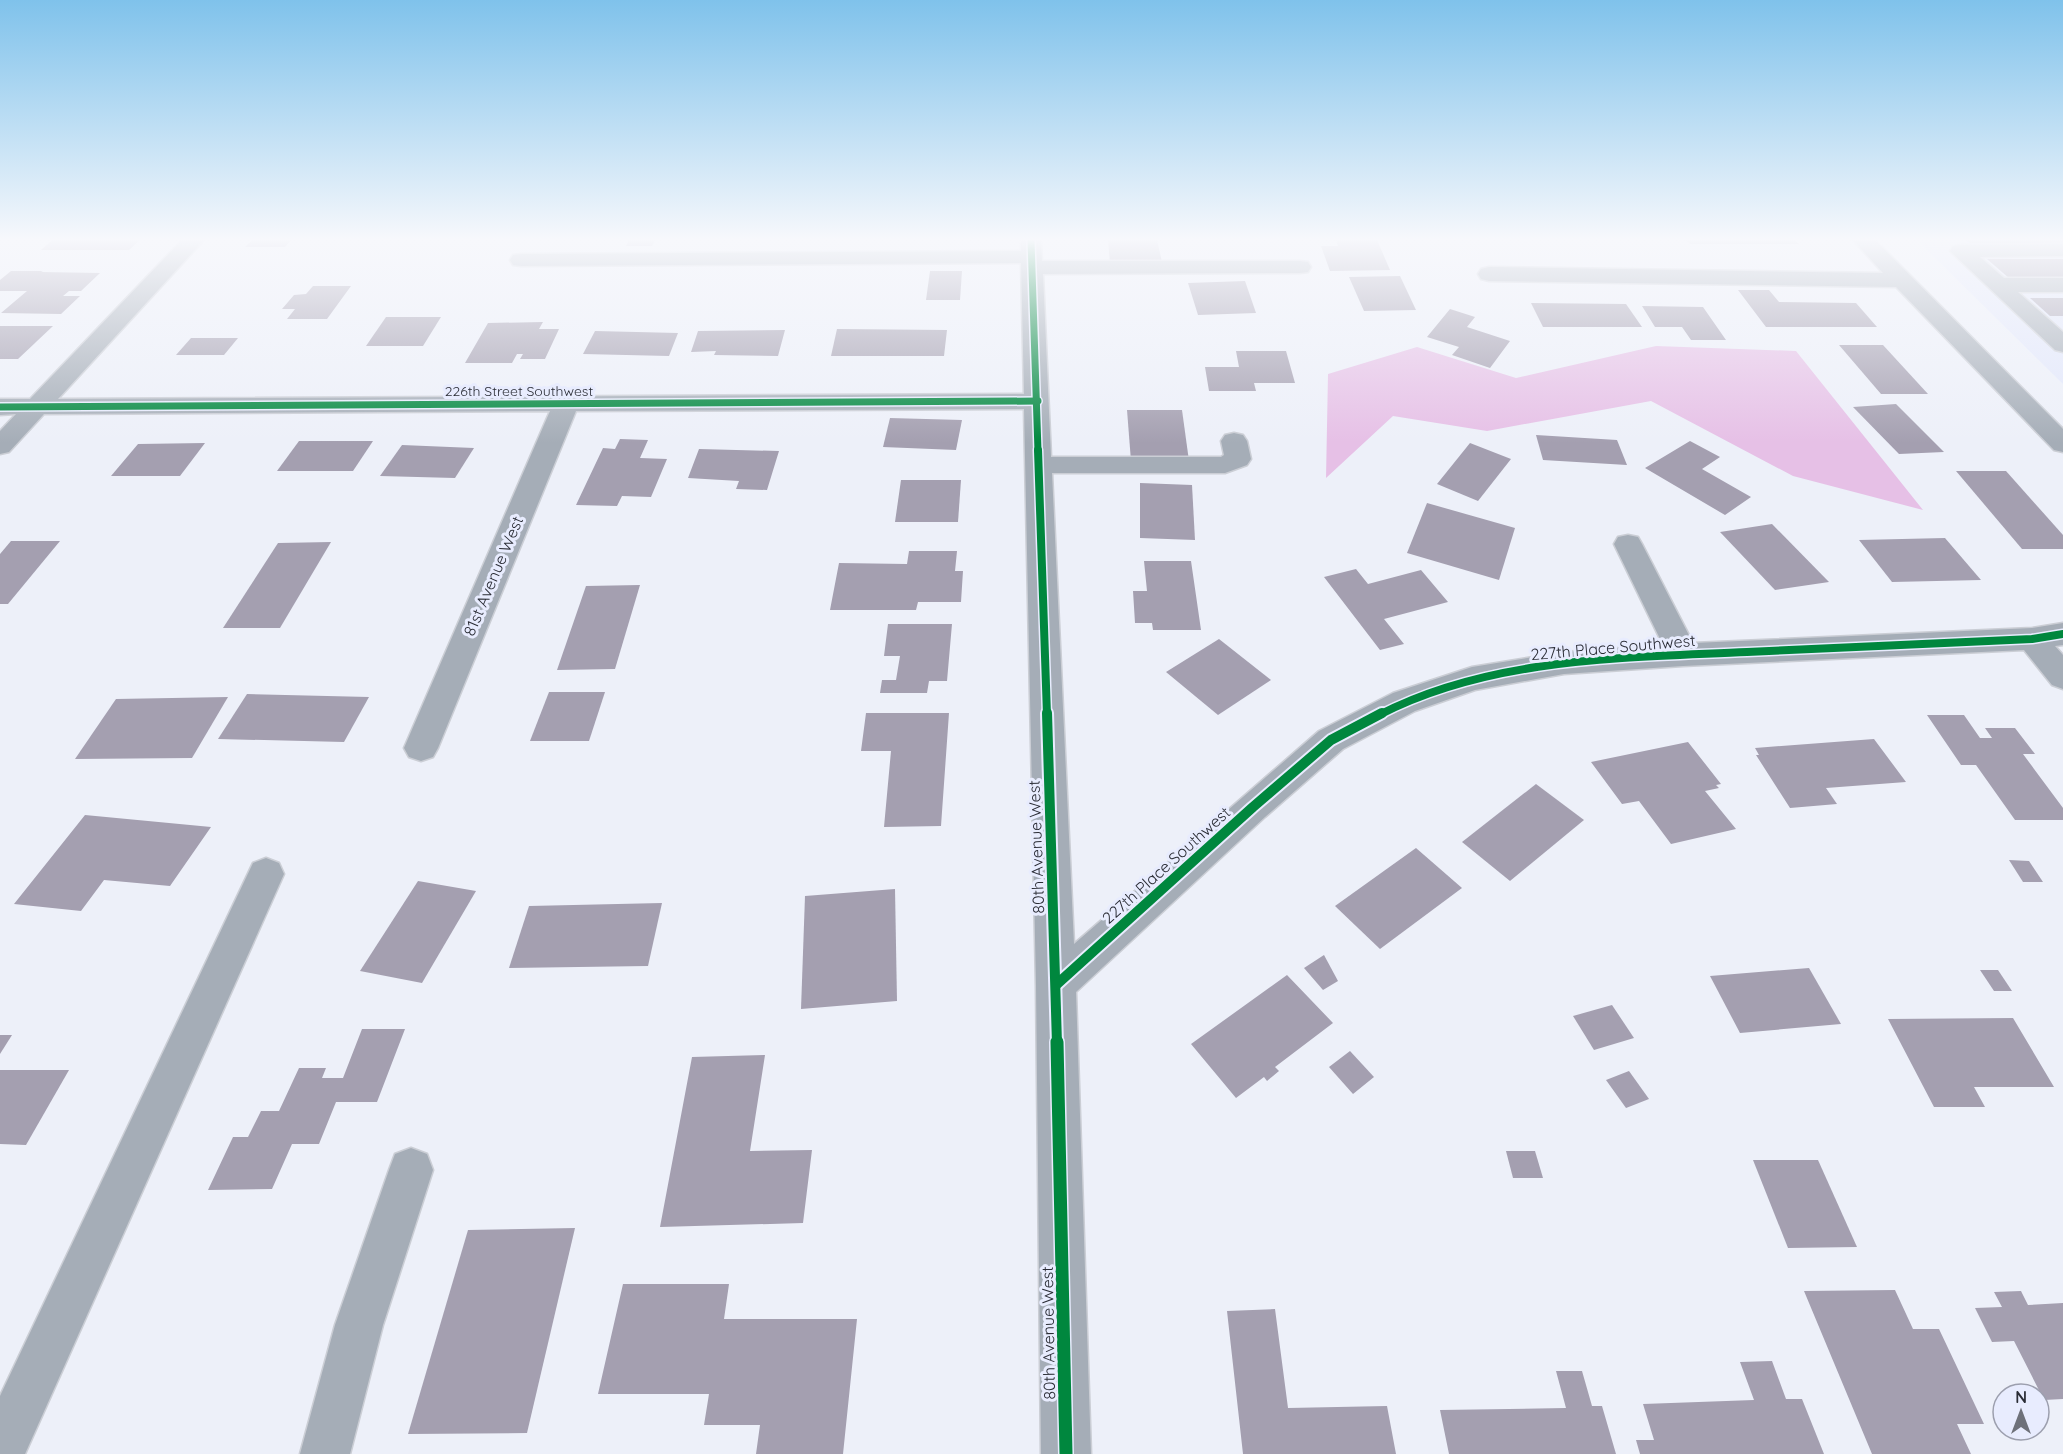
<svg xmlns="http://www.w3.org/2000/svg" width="2063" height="1454" font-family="Quicksand,sans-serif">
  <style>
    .built { fill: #e2e7fb }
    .forest { fill: #e6c0e6 }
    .building { fill: #a49fb0 }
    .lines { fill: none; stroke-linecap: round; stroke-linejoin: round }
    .minor-casing { stroke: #cbced5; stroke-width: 3 }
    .minor { fill: #a5adb7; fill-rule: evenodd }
    .cycleway-far3-casing { stroke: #e8ecfe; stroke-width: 10 }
    .cycleway-far2-casing { stroke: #e8ecfe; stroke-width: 11 }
    .cycleway-far1-casing { stroke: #e8ecfe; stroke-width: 14 }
    .cycleway-casing { stroke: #e8ecfe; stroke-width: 16 }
    .cycleway-far3 { stroke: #00873e; stroke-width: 7 }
    .cycleway-far2 { stroke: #00873e; stroke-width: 8 }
    .cycleway-far1 { stroke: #00873e; stroke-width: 10 }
    .cycleway { stroke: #00873e; stroke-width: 13 }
    .labels { text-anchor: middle; stroke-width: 6; stroke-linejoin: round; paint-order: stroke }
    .far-street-label { font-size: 14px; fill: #2a2c35; stroke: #e8ecfe }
    .street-label { font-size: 16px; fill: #2a2c35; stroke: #e8ecfe }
  </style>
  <rect width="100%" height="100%" fill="#edf0f9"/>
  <!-- built -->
  <polygon class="built" points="1917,240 2063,240 2063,384"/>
  <!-- forest -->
  <polygon class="forest" points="1656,346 1796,351 1923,510 1793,476 1651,401 1487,431 1393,416 1326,478 1328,374 1417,347 1516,378"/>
  <!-- building -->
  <g class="building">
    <polygon points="52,240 140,240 129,250 41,250"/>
    <polygon points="252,240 291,240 285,247 245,247"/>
    <polygon points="629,240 655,240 652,246 626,246"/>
    <polygon points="1108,240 1157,240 1162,262 1110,263"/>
    <polygon points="1336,240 1377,240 1390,270 1330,271 1321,246 1338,246"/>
    <polygon points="1686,240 1795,240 1799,244 1690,244"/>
    <polygon points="1966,240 2063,240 2063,243 1970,243"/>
    <polygon points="1987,259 2063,259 2063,279 2010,279"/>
    <polygon points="11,271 43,271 41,272 100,273 81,291 69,291 63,296 80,296 61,314 1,313 27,291 0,291 0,280"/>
    <polygon points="930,271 962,271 960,300 926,300"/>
    <polygon points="1400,276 1416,310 1364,311 1349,277"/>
    <polygon points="1245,281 1256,313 1198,315 1188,283"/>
    <polygon points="313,286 351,286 327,319 287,319 295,309 282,309 294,295 306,294"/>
    <polygon points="1738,290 1769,290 1779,302 1856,303 1877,327 1766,327"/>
    <polygon points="2030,298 2063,298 2063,316 2050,316"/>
    <polygon points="1531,303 1626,304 1642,327 1543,327"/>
    <polygon points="1642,306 1703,307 1726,340 1691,340 1682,327 1655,327"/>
    <polygon points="1450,309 1475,317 1467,327 1510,341 1490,368 1452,355 1459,347 1427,337"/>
    <polygon points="386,317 441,317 423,346 366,346"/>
    <polygon points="543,322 539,329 559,329 545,359 520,359 523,354 517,354 512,363 465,363 488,323"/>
    <polygon points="0,326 53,326 18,359 0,359"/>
    <polygon points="837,329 947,330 944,356 831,356"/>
    <polygon points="785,330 778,356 714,355 716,351 691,352 698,331"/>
    <polygon points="595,331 678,333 669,356 583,354"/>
    <polygon points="191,338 238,338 224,355 176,355"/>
    <polygon points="1839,345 1883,345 1928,394 1881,394"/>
    <polygon points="1236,351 1286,351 1295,383 1254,383 1256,391 1209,391 1205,367 1239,367"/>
    <polygon points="1896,404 1944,452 1899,454 1853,407"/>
    <polygon points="1127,410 1182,410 1189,461 1131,461"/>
    <polygon points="890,418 962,420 956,450 883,447"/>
    <polygon points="1536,435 1617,440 1627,465 1543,460"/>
    <polygon points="620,439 648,440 640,458 667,459 651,497 622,496 617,506 576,505 603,448 615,449"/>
    <polygon points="299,441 373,441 353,471 277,471"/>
    <polygon points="1690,441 1720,457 1702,469 1751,497 1725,515 1645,468"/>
    <polygon points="205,443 180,476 111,476 138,444"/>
    <polygon points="1470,443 1511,459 1478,501 1437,484"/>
    <polygon points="402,445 474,448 455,478 380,476"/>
    <polygon points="699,449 779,451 767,490 736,489 739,481 688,478"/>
    <polygon points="1956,471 2006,471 2063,535 2063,549 2022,549"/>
    <polygon points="901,480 961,480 958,522 895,522"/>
    <polygon points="1140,483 1192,485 1195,540 1140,538"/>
    <polygon points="1427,503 1515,528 1499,580 1407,553"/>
    <polygon points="1772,524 1829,582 1775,590 1720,532"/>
    <polygon points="1945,538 1981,580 1892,582 1859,540"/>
    <polygon points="11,541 60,541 8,604 0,604 0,554"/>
    <polygon points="331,542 280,628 223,628 278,543"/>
    <polygon points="909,551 957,551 955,571 963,571 961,602 918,602 916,610 830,610 839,563 907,564"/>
    <polygon points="1144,561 1191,561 1201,630 1153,630 1152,623 1135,623 1133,591 1147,591"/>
    <polygon points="1356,569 1368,584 1421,570 1448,602 1384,619 1404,644 1380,650 1324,577"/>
    <polygon points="640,585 615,669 557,670 586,586"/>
    <polygon points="888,624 952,624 947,681 929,681 927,693 880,693 882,680 896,680 900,656 884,656"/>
    <polygon points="1219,639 1271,680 1218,715 1166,672"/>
    <polygon points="549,692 605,692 589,741 530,741"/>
    <polygon points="247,694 369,697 344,742 218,739"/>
    <polygon points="228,697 192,758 75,759 116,699"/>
    <polygon points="866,713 949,713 941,826 884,827 891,751 861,751"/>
    <polygon points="1927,715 1964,715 1980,738 1992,738 1985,728 2015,728 2035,754 2023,754 2063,808 2063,820 2015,820 1976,765 1961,765"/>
    <polygon points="1874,739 1906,782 1826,788 1837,804 1790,808 1756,755 1759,755 1755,748"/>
    <polygon points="1688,742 1721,784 1716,785 1719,788 1705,791 1736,829 1671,844 1639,801 1622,804 1591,762"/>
    <polygon points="1536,784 1584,820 1510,881 1462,842"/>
    <polygon points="85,815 211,827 170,886 104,880 81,911 14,904"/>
    <polygon points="1416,848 1462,888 1380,949 1335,906"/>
    <polygon points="2009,860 2029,861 2043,882 2023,882"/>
    <polygon points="418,881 476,891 422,983 360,971"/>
    <polygon points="895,889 897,1001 801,1009 805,896"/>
    <polygon points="662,903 648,966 509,968 529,906"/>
    <polygon points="1324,955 1338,981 1323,990 1304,968"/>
    <polygon points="1809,968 1841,1024 1740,1033 1710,976"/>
    <polygon points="1980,970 1998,970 2012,991 1994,991"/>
    <polygon points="1287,975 1333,1023 1275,1067 1279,1071 1267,1081 1264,1077 1236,1098 1191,1044"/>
    <polygon points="1612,1005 1634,1038 1594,1050 1573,1016"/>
    <polygon points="2013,1018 2054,1087 1974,1087 1985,1107 1934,1107 1888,1019"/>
    <polygon points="362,1029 405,1029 377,1102 336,1102 319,1144 292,1144 272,1189 208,1190 233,1137 248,1137 261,1111 279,1111 299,1068 326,1068 322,1078 343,1078"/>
    <polygon points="0,1035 12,1035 0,1054"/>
    <polygon points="1350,1051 1374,1077 1353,1094 1329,1067"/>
    <polygon points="765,1055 750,1151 812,1150 803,1223 660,1227 692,1057"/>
    <polygon points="0,1070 69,1070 26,1145 0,1144"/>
    <polygon points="1629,1071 1649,1099 1626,1108 1606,1080"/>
    <polygon points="1506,1151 1535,1151 1543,1178 1513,1178"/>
    <polygon points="1753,1160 1818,1160 1857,1247 1788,1248"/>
    <polygon points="575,1228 527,1433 408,1434 468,1230"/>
    <polygon points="623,1284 729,1284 724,1319 857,1319 843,1454 756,1454 760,1425 704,1425 709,1394 598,1394"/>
    <polygon points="1895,1290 1913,1329 1939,1329 1984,1424 1957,1424 1971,1454 1872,1454 1804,1291"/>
    <polygon points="2021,1291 2028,1305 2063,1303 2063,1399 2044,1400 2014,1341 1992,1342 1975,1308 2002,1307 1994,1292"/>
    <polygon points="1275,1309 1288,1408 1387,1406 1396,1454 1243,1454 1227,1311"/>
    <polygon points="1772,1361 1786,1399 1802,1399 1824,1454 1640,1454 1636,1440 1654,1440 1643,1404 1754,1400 1740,1362"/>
    <polygon points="1556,1371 1582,1371 1592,1406 1602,1406 1616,1454 1449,1454 1440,1410 1566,1408"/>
  </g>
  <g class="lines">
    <!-- minor casing -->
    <g class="minor-casing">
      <g id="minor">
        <polygon points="182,240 204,240 58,399 1024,394 1021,263 521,266 513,265 510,260 513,255 521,254 1021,251 1021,240 1041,240 1042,261 1300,261 1308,262 1311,267 1308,272 1300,273 1043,274 1051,457 1221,457 1224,455 1221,441 1225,435 1234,433 1243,435 1247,441 1251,459 1247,465 1225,473 1052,473 1074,944 1319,731 1393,693 1472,667 1564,652 1663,645 1614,544 1618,537 1628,535 1638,537 1642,544 1693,643 2032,628 2063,623 2063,645 2055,646 2063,655 2063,689 2052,685 2024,650 1683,666 1564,674 1475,690 1415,711 1343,749 1265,817 1076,992 1091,1454 1041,1454 1036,985 1024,409 576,411 438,748 433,757 421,761 409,757 404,748 550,411 44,414 9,452 0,454 0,431 16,414 0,415 0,399 30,399"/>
        <polygon points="1853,240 1875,240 2063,429 2063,452 2054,450 1896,287 1489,281 1481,279 1478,274 1481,269 1489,267 1883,273"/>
        <polygon points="2063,244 2063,256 1980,257 2004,278 2063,278 2063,292 2018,292 2063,332 2063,352 2055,350 1950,251 1953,246 1961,245"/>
        <polygon points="266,858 279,863 284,874 25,1454 0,1454 0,1396 253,863"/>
        <polygon points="411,1148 427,1154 433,1170 383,1325 350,1454 300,1454 335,1325 389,1170 395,1154"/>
      </g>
    </g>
    <!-- minor -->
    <use href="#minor" class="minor"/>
    <!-- cycleway-far3 casing -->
    <g class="cycleway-far3-casing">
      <g id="cycleway-far3">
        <polyline points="1031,240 1038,451"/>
        <polyline points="0,407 1038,401"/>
      </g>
    </g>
    <!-- cycleway-far2 casing -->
    <g class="cycleway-far2-casing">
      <g id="cycleway-far2">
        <polyline points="1038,450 1047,715"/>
        <path d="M1379 715C1491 657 1624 658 1747 652 1842 648 1937 643 2032 639L2063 634"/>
      </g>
    </g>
    <!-- cycleway-far1 casing -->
    <g class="cycleway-far1-casing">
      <g id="cycleway-far1">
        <polyline points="1047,713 1057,1044"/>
        <polyline points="1056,985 1253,807 1331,740 1382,713"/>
      </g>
    </g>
    <!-- cycleway casing -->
    <g class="cycleway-casing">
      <polyline id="cycleway" points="1057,1042 1066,1454"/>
    </g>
    <!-- cycleway-far3 -->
    <use href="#cycleway-far3" class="cycleway-far3"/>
    <!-- cycleway-far2 -->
    <use href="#cycleway-far2" class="cycleway-far2"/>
    <!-- cycleway-far1 -->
    <use href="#cycleway-far1" class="cycleway-far1"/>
    <!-- cycleway -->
    <use href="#cycleway" class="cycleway"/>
  </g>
  <!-- sky -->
  <linearGradient id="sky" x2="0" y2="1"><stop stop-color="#7fc2eb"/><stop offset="0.54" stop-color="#f7f8fc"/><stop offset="1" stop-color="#f7f8fc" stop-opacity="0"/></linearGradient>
  <rect width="2063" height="443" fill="url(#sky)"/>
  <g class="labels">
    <!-- far-street labels -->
    <g class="far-street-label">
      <text x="519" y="396">226th Street Southwest</text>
    </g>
    <!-- street labels -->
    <g class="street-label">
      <text transform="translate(493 576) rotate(-67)" y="6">81st Avenue West</text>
      <text transform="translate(1613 647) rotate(-5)" y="6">227th Place Southwest</text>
      <text transform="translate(1036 847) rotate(-92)" y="6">80th Avenue West</text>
      <text transform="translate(1166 865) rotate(-42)" y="6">227th Place Southwest</text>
      <text transform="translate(1048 1333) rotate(-91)" y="6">80th Avenue West</text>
    </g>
  </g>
  <!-- north arrow -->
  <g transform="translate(2021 1412)"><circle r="28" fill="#e8ecfe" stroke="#9c9fae" stroke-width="1.5"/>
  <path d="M0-4.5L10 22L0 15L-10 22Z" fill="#6e717a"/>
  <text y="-9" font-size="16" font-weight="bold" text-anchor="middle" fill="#2a2c35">N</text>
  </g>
</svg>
